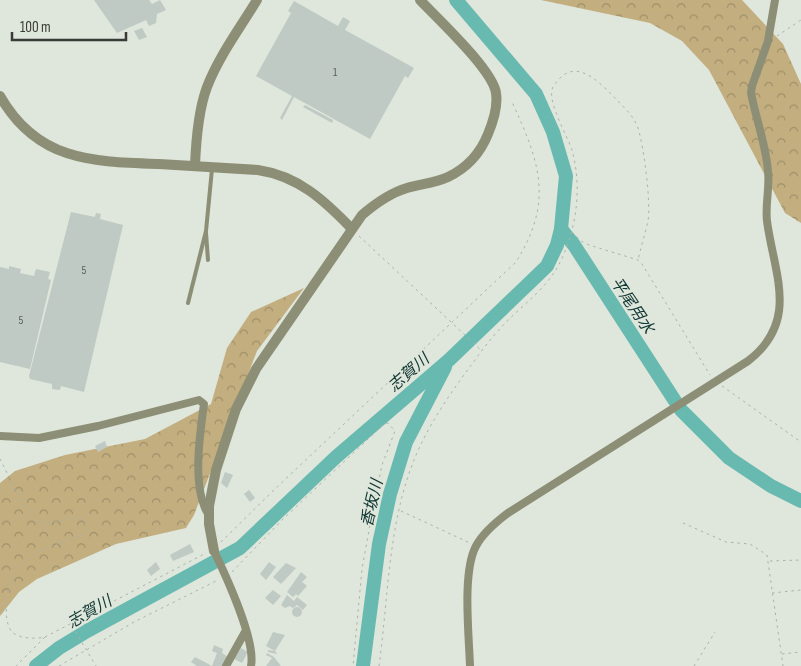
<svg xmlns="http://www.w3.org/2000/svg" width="801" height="666" font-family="'Sofia Sans Condensed','Noto Sans JP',sans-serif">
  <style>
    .forest { fill: url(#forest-crowns) }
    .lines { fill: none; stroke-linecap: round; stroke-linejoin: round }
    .river { stroke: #68bab0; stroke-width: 14 }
    .building { fill: #bfcac4 }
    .path { stroke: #acb2a9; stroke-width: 1; stroke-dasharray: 2.5 4; stroke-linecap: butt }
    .service { stroke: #8c8f75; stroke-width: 4 }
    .minor { stroke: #8c8f75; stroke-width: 8 }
    .tertiary { stroke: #8c8f75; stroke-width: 10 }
    .labels { text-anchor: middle; stroke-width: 4; stroke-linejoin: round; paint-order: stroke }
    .number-label { font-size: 12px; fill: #5a5f5a }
    .water-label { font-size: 16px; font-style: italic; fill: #0f3733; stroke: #dfe6db }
  </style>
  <defs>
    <pattern id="forest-crowns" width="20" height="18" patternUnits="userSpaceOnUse" patternTransform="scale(1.25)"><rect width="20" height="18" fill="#c3ae7f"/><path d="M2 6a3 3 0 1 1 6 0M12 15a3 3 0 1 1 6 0" fill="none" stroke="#9f8f69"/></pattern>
  </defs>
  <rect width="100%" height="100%" fill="#dfe6db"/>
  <!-- forest -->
  <g class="forest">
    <polygon points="541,0 742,0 783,44 801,84 801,223 785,213 709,70 682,41 650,23"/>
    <polygon points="304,288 257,351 194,515 186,528 116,544 37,579 19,592 0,616 0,483 15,471 65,455 145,439 211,404 227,348 251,312"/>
  </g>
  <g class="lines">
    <!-- river -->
    <g class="river">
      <polyline points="561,229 574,245 675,401"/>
      <polyline points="681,410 729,458 771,486 801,501"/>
      <polyline points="36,666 59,648 87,631 240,548 336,457 449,360 547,266 557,245 561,229 566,176 553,132 536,94 456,0"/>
      <polyline points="363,666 379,544 390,494 406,442 445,367"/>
    </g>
  </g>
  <!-- building -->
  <g class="building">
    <polygon points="94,0 149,0 152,4 160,0 166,10 157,14 156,23 149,26 146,20 117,33"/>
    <polygon points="294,1 338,26 343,17 350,21 345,30 414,68 408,78 405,76 370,139 294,97 282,120 280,118 292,96 256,76 291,13 288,11"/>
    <polygon points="142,28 147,37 139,40 134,31"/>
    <polygon points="305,105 333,120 332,123 303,107"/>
    <polygon points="71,212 95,217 96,213 101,214 100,219 123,225 84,392 61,386 60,390 52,389 52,384 30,379 29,376"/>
    <polygon points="9,266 21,269 20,273 34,276 36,269 50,272 48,279 51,280 30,369 0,362 0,267 9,269"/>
    <polygon points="105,441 107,447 98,452 95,446"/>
    <polygon points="225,472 233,475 227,488 221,483"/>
    <polygon points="249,490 255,498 250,502 244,494"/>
    <polygon points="190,544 194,552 173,561 170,555"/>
    <polygon points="156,562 160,569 151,576 147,570"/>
    <polygon points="269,562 276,567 266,580 260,574"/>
    <polygon points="286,563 296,568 281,584 273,577"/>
    <polygon points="301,572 307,577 302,582 307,586 298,596 296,594 293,597 287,592"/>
    <polygon points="273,590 281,596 273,605 265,598"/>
    <polygon points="287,595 294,601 297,597 307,605 303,610 297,605 293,608 290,606 285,608 281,605"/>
    <circle cx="297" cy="612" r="5"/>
    <polygon points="273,632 285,635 275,651 277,654 268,652 268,650 275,651 266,646"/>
    <polygon points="214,645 223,649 222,653 228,657 223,666 197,666 191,662 195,657 212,666 217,653 212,651"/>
    <polygon points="241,648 248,652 242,663 234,659"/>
    <polygon points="267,653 274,657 281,666 266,666 272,658 266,655"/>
  </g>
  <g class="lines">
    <!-- path -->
    <g class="path">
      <polyline points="777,36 801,20"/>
      <polyline points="572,232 581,241 589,245 638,260 642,264 710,375"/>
      <polyline points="359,236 482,351"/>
      <polyline points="722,386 801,442"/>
      <path d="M0 459C7 472 27 517 38 522 52 530 80 505 87 528L83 535C62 543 38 548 21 565 9 577 0 618 12 632 20 639 35 639 45 637L16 666"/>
      <polyline points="401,511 470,543"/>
      <polyline points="683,523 726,542 750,544 767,555 783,666"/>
      <path d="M221 542 276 488 516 262C554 201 540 163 512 102"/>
      <polyline points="770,561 801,560"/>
      <polyline points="232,572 282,520 383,425 388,423 395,431 382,465 371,519 362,569 353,666"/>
      <polyline points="772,593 801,590"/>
      <polyline points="72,626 96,666"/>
      <polyline points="45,637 206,553"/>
      <polyline points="782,654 801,652"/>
      <polyline points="59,666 134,622 218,580"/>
      <path d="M379 666C388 601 388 530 411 468 424 431 449 395 472 364 480 353 488 342 497 332 522 303 551 289 565 251 578 219 581 183 572 150 567 135 546 100 553 87 574 53 599 82 617 100 626 110 633 115 638 128 644 147 651 202 648 221 645 234 641 247 638 260"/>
      <polyline points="694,666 715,632"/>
    </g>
    <!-- service -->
    <g class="service">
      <polyline points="206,233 208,260"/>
      <polyline points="188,303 206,231 212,169"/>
    </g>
    <!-- minor -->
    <g class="minor">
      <path d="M0 436 39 438 98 426 199 400 204 404C200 433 192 486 207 512"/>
      <path d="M214 551C226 576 256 641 251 666"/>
      <polyline points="226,666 245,632"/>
      <path d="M470 666C469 635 462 572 476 546 483 533 496 522 508 513L748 361C800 321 774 274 767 221 765 204 770 188 768 171 766 145 756 119 751 93L752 86 768 41 775 0"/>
    </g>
    <!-- tertiary -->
    <g class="tertiary">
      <path d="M0 96C37 161 92 162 159 164 192 166 225 168 258 170 298 176 324 200 351 228"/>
      <path d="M195 166C196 140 198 111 207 87 219 56 240 28 257 0"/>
      <path d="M214 551 209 524V506L216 470 236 409 256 369 362 215C376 203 390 193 407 188 421 184 435 183 448 177 467 168 480 154 488 134 493 122 498 106 496 93 493 70 438 19 420 0"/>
    </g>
  </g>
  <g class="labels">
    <!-- number labels -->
    <g class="number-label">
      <text x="335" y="76">1</text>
      <text x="84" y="274">5</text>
      <text x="21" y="324">5</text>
    </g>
    <!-- water labels -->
    <g class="water-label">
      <text transform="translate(633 305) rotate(56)" y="6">平尾用水</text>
      <text transform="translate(408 372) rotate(-41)" y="6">志賀川</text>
      <text transform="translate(371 503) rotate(-77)" y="6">香坂川</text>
      <text transform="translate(89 611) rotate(-30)" y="6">志賀川</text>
    </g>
  </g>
  <!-- scale -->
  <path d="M12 32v8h114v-8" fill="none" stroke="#383b37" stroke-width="2.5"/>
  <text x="20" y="32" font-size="15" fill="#383b37" stroke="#dfe6db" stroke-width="4" paint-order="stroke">100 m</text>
</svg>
